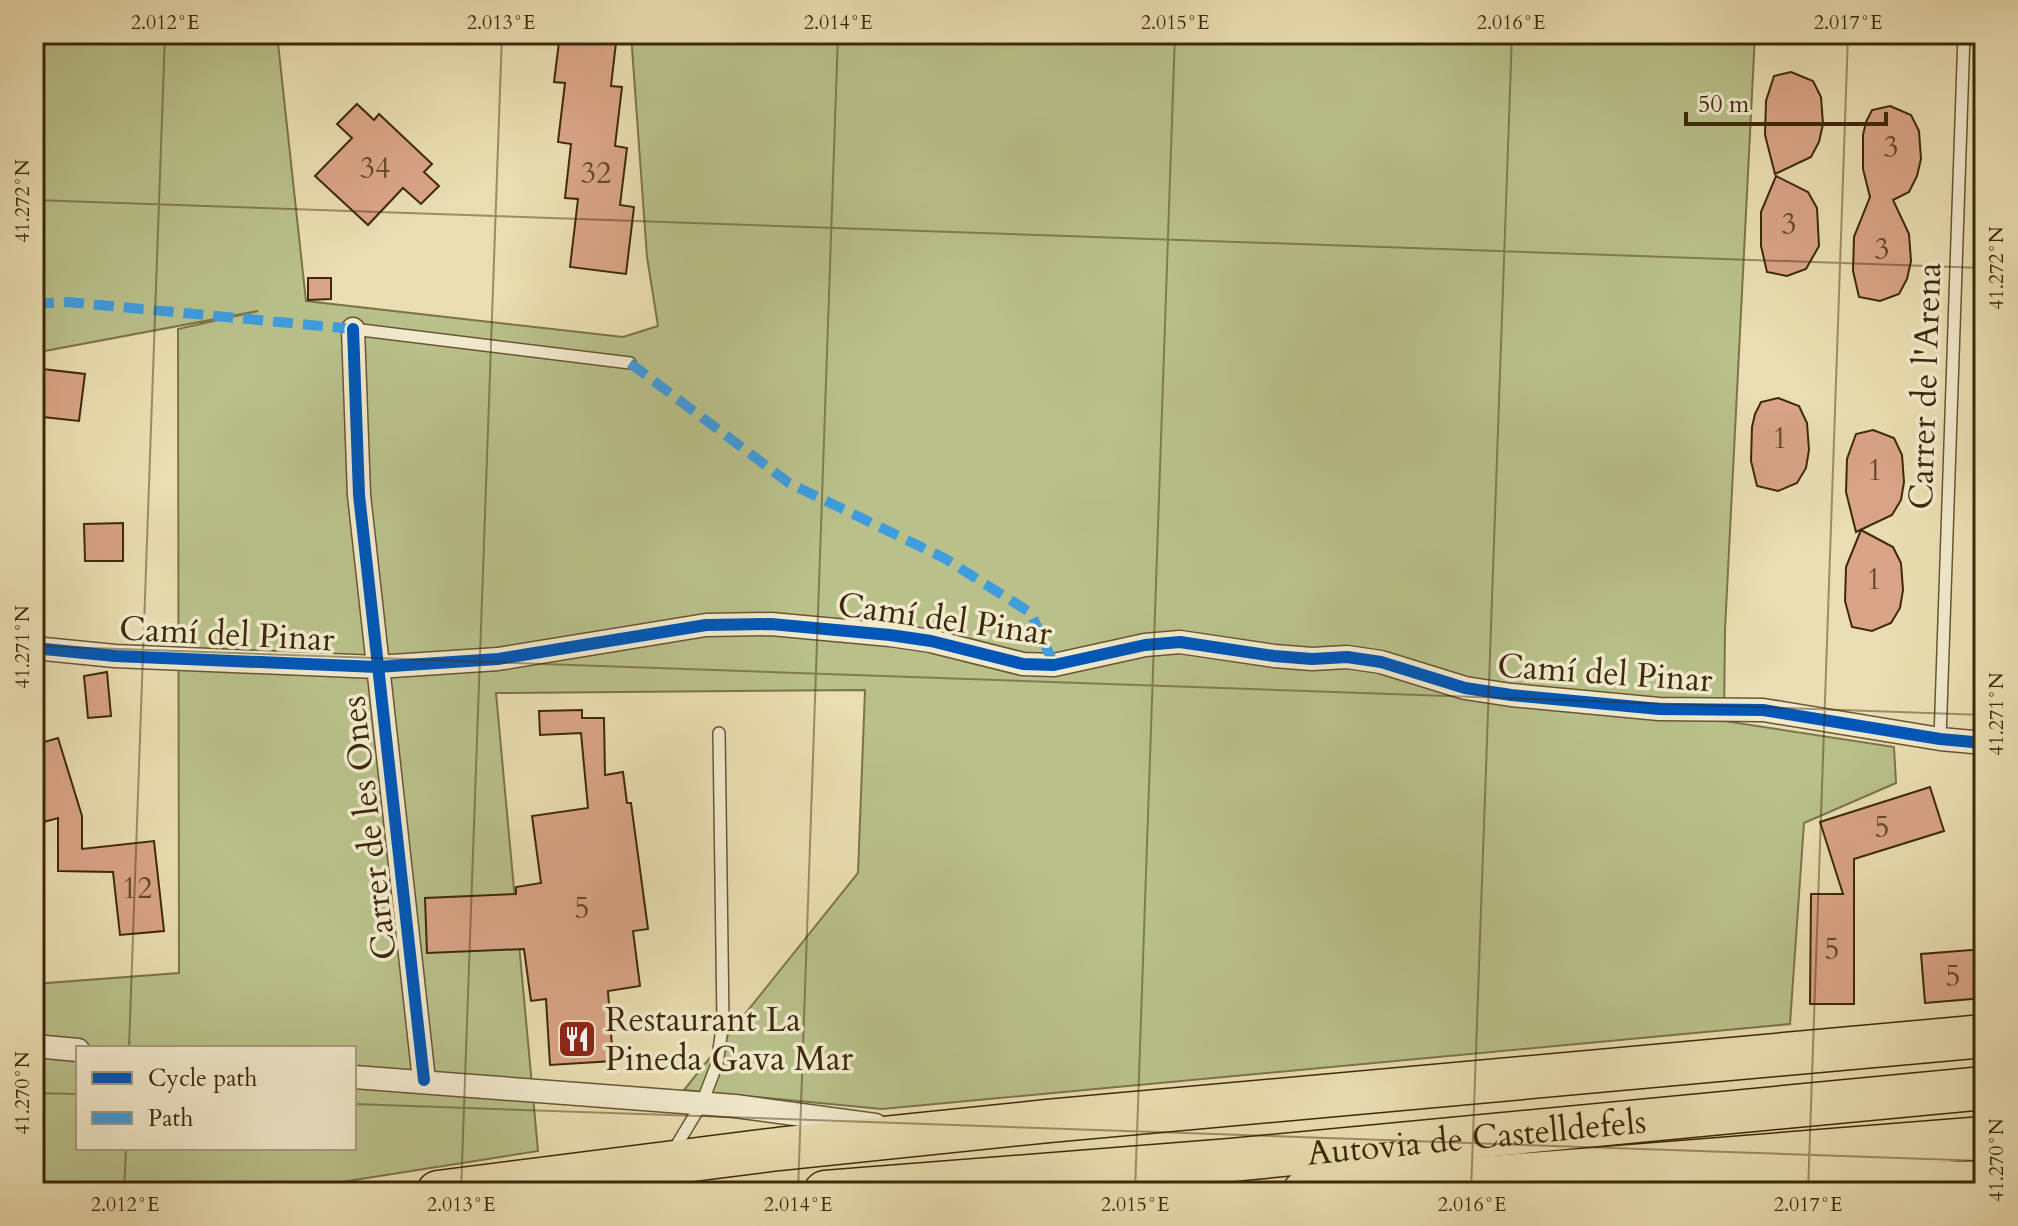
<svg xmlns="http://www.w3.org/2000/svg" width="2018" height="1226" font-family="Cardo,serif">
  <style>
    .green { fill: #b9c08a; stroke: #7b744a; stroke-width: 2; fill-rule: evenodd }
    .building { fill: #d9a487; stroke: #3d2909; stroke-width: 2 }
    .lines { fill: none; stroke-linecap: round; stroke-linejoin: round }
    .lane-casing { stroke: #685633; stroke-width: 14 }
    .street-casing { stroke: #685633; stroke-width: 25 }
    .highway-casing { stroke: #3d2909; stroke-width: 45 }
    .lane { stroke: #f1e9cc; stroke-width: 11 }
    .street { stroke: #f1e9cc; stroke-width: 22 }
    .highway { stroke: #e9ddb1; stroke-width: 42 }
    .quiet { stroke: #3f9cdd; stroke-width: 10; stroke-dasharray: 20 10; stroke-linecap: butt }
    .cycleway-casing { stroke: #f1e9cc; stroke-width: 17 }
    .cycleway { stroke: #0057b8; stroke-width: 12 }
    .ticks { fill: none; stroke: #3d2909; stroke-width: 2; stroke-opacity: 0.45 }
    .labels { text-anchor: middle; stroke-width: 7; stroke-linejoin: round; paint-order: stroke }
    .number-label { font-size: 30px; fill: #644828 }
    .street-label { font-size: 34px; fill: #3d2909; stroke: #f1e9cc }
    .poi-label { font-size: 34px; fill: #3d2909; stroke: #f1e9cc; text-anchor: start }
    .neatline { fill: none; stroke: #3d2909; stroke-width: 3 }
    .ticks-label { font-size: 20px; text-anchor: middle; fill: #3d2909 }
  </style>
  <rect width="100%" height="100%" fill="#e9ddb1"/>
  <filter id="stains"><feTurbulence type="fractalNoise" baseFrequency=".0025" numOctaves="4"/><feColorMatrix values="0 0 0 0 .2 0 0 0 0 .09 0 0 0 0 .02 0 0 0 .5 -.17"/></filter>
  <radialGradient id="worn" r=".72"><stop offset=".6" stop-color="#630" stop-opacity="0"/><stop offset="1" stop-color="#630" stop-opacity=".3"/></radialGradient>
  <!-- green -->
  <path class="green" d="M34 34H277L306 301 623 337 658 326 647 257 631 34H1755L1725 630 1724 721 1894 747 1896 783 1804 823 1790 1024 882 1109 684 1090 858 873 865 690 496 693 538 1151 278 1192H34V984L179 973 178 329 258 311 34 353ZM78 1048H354V1148H78Z"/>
  <!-- building -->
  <g class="building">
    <polygon points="560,34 617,34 611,86 622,87 615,146 627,148 620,205 634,207 626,274 570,267 578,199 565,198 571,144 558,142 565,83 554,82"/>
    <polygon points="1791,72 1813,81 1821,97 1823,124 1819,142 1811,157 1775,174 1765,135 1766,101 1774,76"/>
    <polygon points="357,104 374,120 379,114 432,164 424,172 439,186 421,204 403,188 368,225 315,176 352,138 337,124"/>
    <polygon points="1890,106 1911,115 1919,131 1921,159 1917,176 1909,192 1893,200 1909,234 1911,261 1907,279 1899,294 1880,301 1859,297 1853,271 1854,237 1870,197 1863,169 1863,135 1866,122 1872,110"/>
    <polygon points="1776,176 1808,192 1817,208 1819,246 1806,269 1787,276 1767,272 1761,246 1761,212"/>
    <polygon points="308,278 331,278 331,299 308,300"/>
    <polygon points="34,368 85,374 79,421 34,416"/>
    <polygon points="1778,398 1799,406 1807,423 1809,450 1806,468 1797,483 1778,491 1757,486 1751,461 1752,427 1755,414 1761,402"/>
    <polygon points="1873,430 1894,438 1902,455 1904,482 1901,500 1892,515 1856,532 1846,492 1847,459 1856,434"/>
    <polygon points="123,523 123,561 85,561 84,524"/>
    <polygon points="1861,530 1893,547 1901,563 1903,590 1900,608 1891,623 1872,631 1852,627 1845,601 1846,567"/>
    <polygon points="107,672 111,716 88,718 84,676"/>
    <polygon points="582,710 582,718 604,718 605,775 623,772 627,803 631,803 648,929 633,931 640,986 608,991 613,1061 550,1065 546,999 531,1001 524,949 427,953 425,898 516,894 516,887 541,883 532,816 588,808 581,733 540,735 539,711"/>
    <polygon points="58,738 82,816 82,849 154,841 164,931 120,935 113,872 58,871 58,818 40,823 34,803 34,745"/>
    <polygon points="1930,787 1944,831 1854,859 1854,1004 1810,1004 1811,894 1843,894 1820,822"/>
    <polygon points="1984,949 1984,998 1925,1003 1921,954"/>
  </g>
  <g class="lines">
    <!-- lane casing -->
    <g class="lane-casing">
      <g id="lane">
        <polyline points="353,329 630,363"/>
        <polyline points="1940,739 1964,34"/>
        <polyline points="672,1153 702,1103 717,1064 723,1021 719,733"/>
      </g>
    </g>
    <!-- street casing -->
    <g class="street-casing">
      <g id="street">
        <polyline points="353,329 359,495 424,1080"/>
        <polyline points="34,648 115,656 377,667 498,659 706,625 771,624 890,635 931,641 1023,664 1054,665 1145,645 1180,642 1274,656 1312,659 1347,657 1381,662 1465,688 1511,695 1659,709 1763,710 1940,739 1984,743"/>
        <polyline points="34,1046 78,1050"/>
        <polyline points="354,1077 735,1106 875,1125"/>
      </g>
    </g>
    <!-- highway casing -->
    <g class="highway-casing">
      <g id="highway">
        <polyline points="1684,1184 1783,1188 1984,1182"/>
        <polyline points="438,1192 778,1149 1048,1121 1984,1036"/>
        <path id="s1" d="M825 1192 1231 1160 1984 1088"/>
        <polyline points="1304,1192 1984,1138"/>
      </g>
    </g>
    <!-- lane -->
    <use href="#lane" class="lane"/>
    <!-- street -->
    <use href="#street" class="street"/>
    <!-- highway -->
    <use href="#highway" class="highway"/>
    <!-- quiet -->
    <g class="quiet">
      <polyline points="34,304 68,302 353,329"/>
      <polyline points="630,363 789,483 944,558 1031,613 1054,665"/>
    </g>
    <!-- cycleway casing -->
    <g class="cycleway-casing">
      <g id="cycleway">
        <polyline points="353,329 359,495 424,1080"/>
        <polyline points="34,648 115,656 377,667 498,659 706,625 771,624 890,635 931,641 1023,664 1054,665 1145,645 1180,642 1274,656 1312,659 1347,657 1381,662 1465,688 1511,695 1659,709 1763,710 1940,739 1984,743"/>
      </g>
    </g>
    <!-- cycleway -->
    <use href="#cycleway" class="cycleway"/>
  </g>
  <!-- ticks -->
  <path class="ticks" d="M34 200 1984 268M34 646 1984 715M129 1048 165 34M34 1093 78 1094M354 1104 1984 1161M124 1192 126 1148M461 1192 502 34M798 1192 838 34M1135 1192 1175 34M1471 1192 1512 34M1808 1192 1848 34"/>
  <!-- icons -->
  <defs>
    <g id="restaurant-square" transform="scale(2)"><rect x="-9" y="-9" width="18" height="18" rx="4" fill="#8f2418" stroke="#f1e9cc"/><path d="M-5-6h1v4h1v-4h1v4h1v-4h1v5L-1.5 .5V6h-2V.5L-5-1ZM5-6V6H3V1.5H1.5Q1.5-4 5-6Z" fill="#fff"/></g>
  </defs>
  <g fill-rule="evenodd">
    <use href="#restaurant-square" x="577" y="1039"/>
  </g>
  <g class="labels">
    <!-- number labels -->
    <g class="number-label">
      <text x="1891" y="157">3</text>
      <text x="375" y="178">34</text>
      <text x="596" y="183">32</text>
      <text x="1789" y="234">3</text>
      <text x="1882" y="259">3</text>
      <text x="1780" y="448">1</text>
      <text x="1875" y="480">1</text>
      <text x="1874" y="589">1</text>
      <text x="1882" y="837">5</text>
      <text x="137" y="898">12</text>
      <text x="582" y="918">5</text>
      <text x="1832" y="959">5</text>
      <text x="1953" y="986">5</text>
    </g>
    <!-- street labels -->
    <g class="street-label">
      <text transform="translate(1924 386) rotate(-88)" y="12">Carrer de l'Arena</text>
      <text transform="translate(945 618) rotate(8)" y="12">Camí del Pinar</text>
      <text transform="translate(227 633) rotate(3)" y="12">Camí del Pinar</text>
      <text transform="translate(1605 672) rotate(4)" y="12">Camí del Pinar</text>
      <text transform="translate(368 828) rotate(-97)" y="12">Carrer de les Ones</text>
      <text dy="12" stroke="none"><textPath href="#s1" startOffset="654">Autovia de Castelldefels</textPath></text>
    </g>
    <!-- poi labels -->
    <g class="poi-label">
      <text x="605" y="1031">Restaurant La<tspan x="605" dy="39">Pineda Gava Mar</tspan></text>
    </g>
  </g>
  <!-- margin -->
  <rect width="2018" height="1226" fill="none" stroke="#e9ddb1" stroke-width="88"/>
  <!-- legend -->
  <rect x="76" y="1046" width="280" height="104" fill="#f1e9cc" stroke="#a99c7e" stroke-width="2"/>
  <rect x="92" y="1072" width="40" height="12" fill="#0057b8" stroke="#a99c7e" stroke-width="2"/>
  <text x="148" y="1086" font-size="24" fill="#3d2909">Cycle path</text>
  <rect x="92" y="1112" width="40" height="12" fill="#3f9cdd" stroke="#a99c7e" stroke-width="2"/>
  <text x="148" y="1126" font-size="24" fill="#3d2909">Path</text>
  <!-- scale -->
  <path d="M1686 112v12h200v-12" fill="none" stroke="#3d2909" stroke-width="4"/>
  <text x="1698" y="112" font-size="24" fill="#3d2909" stroke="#f1e9cc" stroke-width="6" paint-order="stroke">50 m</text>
  <rect x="44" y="44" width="1930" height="1138" class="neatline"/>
  <g class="ticks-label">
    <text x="165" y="29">2.012°E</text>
    <text x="501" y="29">2.013°E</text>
    <text x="838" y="29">2.014°E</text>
    <text x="1175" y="29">2.015°E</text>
    <text x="1511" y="29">2.016°E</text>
    <text x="1848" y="29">2.017°E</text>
    <text transform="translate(22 201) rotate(-90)" y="7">41.272°N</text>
    <text transform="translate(1996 268) rotate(-90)" y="7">41.272°N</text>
    <text transform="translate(22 647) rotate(-90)" y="7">41.271°N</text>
    <text transform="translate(1996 714) rotate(-90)" y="7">41.271°N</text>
    <text transform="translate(22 1093) rotate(-90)" y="7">41.270°N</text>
    <text transform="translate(1996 1160) rotate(-90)" y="7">41.270°N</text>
    <text x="125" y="1211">2.012°E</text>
    <text x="461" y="1211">2.013°E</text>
    <text x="798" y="1211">2.014°E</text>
    <text x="1135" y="1211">2.015°E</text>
    <text x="1472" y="1211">2.016°E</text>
    <text x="1808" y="1211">2.017°E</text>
  </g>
  <rect width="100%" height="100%" filter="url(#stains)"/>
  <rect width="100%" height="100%" fill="url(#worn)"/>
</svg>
